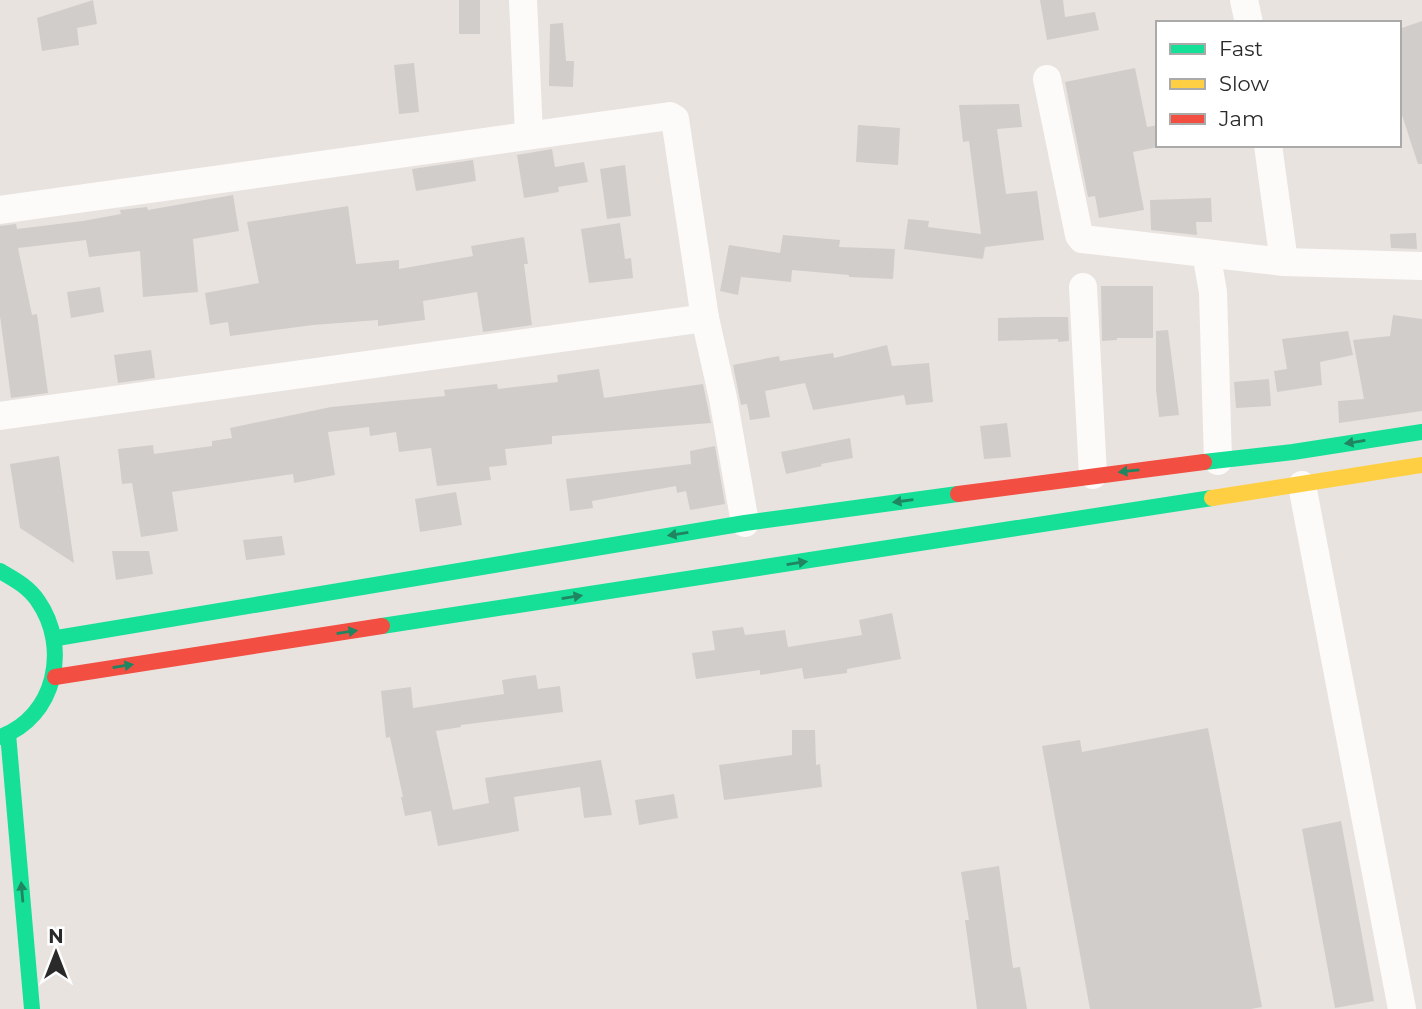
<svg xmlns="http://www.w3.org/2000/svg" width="1422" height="1009" font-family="Montserrat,sans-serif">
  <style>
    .building { fill: #d1cdca }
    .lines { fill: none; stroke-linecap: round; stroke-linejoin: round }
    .street { stroke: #fcfbfa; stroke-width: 28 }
    .fast { stroke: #16e098; stroke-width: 16 }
    .slow { stroke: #ffcf43; stroke-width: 16 }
    .jam { stroke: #f24e42; stroke-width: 16 }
    .oneway { fill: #208561 }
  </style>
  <rect width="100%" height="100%" fill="#e9e3df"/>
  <!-- building -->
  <g class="building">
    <polygon points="93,0 97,24 77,28 79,45 42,51 37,18"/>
    <rect x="459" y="0" width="21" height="34"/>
    <polygon points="1040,0 1063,0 1065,17 1095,12 1099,30 1047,40"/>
    <polygon points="1422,21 1422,164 1418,164 1399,106 1399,29"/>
    <polygon points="563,23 566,61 574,61 573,87 549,86 550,24"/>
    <polygon points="414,63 419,112 399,114 394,65"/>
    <polygon points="1135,68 1147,127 1158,125 1158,147 1133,152 1144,210 1099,218 1095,196 1088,197 1065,82"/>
    <polygon points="1019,104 1022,127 997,129 1006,194 1037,191 1044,240 985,247 983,259 904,249 908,219 929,221 928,227 981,234 969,141 963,142 959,105"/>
    <polygon points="858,125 900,128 898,165 856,162"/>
    <polygon points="552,149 555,167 584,162 588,182 558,187 559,192 524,198 517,155"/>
    <polygon points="473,160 476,181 416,191 412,169"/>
    <polygon points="625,165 631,216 607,219 600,169"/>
    <polygon points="233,195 239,231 193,239 198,292 143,297 140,251 89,257 86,240 18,248 32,315 37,314 48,393 11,398 0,316 0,226 16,224 17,229 83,221 121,214 120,210 147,207 148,210"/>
    <polygon points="1211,198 1212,222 1196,222 1197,235 1151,230 1150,200"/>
    <polygon points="348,206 356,264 399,260 399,269 473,256 471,246 524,237 528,264 524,264 532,325 483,332 477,292 423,301 425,320 378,326 378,320 313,325 230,336 228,322 210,325 205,293 259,283 247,222"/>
    <polygon points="620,223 625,259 631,258 633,278 589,283 581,229"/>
    <polygon points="1416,233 1417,249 1391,248 1390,234"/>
    <polygon points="783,235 840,240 839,247 895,249 893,279 849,277 849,275 792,270 791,282 741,277 738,295 720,291 729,245 780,253"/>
    <polygon points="1101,286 1153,286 1153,338 1117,338 1117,340 1102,341"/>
    <polygon points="100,287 104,312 71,318 67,292"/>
    <polygon points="1393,315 1422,319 1422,411 1339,423 1338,401 1364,399 1353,340 1390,336"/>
    <polygon points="1042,317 1068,317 1069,341 1058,342 1058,339 998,341 998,318"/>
    <polygon points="1168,330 1179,415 1159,417 1156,389 1156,331"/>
    <polygon points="1348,331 1353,355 1320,362 1322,385 1277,392 1274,371 1287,369 1282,339"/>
    <polygon points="887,345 892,366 929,363 933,402 906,405 904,395 813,410 805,383 765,391 770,417 750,420 747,404 741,405 733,365 779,356 780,361 833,353 834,358"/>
    <polygon points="151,350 155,378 118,383 114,355"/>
    <polygon points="599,369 604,398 703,384 711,423 552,436 552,444 505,449 507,465 489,467 491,480 437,486 431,448 399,452 396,432 370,436 369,427 328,432 335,475 294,483 293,474 172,492 178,531 141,537 132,483 122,484 118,449 153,445 154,454 212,446 212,441 232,438 230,428 331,407 445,396 444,390 497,384 498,389 558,382 557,375"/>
    <polygon points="1269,379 1271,406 1236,408 1234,382"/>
    <polygon points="1007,423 1011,457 984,459 980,426"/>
    <polygon points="850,438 853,458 821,464 822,466 786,474 781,452"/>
    <polygon points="715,446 725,504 690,510 686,491 677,493 676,486 592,501 593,508 570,511 566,479 691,464 690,451"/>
    <polygon points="59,456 74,563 20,528 10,464"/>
    <polygon points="456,492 462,525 420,532 415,499"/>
    <polygon points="282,536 285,555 246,560 243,540"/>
    <polygon points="112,551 149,551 153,574 116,580"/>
    <polygon points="892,613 901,659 847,669 847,673 804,679 802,668 760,675 760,670 696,679 692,653 715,650 712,631 743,627 745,635 785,630 788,647 862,635 859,620"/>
    <polygon points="536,675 538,689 560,686 563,712 461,725 461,727 436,731 453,810 489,803 485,778 601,760 612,815 584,818 580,787 514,797 519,831 438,846 431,811 405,816 401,797 403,797 390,737 386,738 381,691 411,687 413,708 504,694 502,680"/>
    <polygon points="1208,728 1262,1007 1251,1009 1090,1009 1042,746 1080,740 1082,752"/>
    <polygon points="792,730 815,730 816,765 820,764 822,787 724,800 719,765 792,755"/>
    <polygon points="674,794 678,818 639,825 635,800"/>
    <polygon points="1341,821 1374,1001 1335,1008 1302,829"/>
    <polygon points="999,866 1013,968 1020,967 1027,1009 977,1009 965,920 969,920 961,872"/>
  </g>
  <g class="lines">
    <!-- street -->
    <g class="street">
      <polyline points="523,0 529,135"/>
      <polyline points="1244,0 1249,23"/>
      <polyline points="1047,79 1079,235 1082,239 1284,262 1422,266"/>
      <polyline points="1268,145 1284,262"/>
      <polyline points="0,210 670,116 675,119 705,318 723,398 745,523"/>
      <polyline points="1206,253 1213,292 1218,461"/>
      <polyline points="1083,287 1093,475"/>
      <polyline points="0,416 705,318"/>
      <polyline points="1302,485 1402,1009"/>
    </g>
    <!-- fast -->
    <g class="fast">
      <polyline points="1204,462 1293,452 1422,432"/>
      <path d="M0 571C14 579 29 587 38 601 70 647 56 717 0 737"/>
      <polyline points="382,626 1212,498"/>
      <polyline points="57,638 745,523 958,494"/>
      <polyline points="8,734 32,1009"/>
    </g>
    <!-- slow -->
    <polyline class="slow" points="1212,498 1422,465"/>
    <!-- jam -->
    <g class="jam">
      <polyline points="958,494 1204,462"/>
      <polyline points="55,677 382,626"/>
    </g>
  </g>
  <!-- one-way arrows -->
  <defs><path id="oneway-solid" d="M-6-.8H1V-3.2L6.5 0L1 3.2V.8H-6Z" transform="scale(1.75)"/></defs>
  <g class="oneway">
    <use href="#oneway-solid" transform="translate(1355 442) rotate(171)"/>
    <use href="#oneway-solid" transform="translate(1129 471) rotate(174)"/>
    <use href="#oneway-solid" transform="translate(903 501) rotate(172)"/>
    <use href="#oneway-solid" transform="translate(678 534) rotate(171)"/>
    <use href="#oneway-solid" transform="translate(797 563) rotate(-9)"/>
    <use href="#oneway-solid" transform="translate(572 597) rotate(-9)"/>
    <use href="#oneway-solid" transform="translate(347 632) rotate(-9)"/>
    <use href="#oneway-solid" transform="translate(123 666) rotate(-9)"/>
    <use href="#oneway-solid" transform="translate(22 892) rotate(-95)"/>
  </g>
  <!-- legend -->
  <rect x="1156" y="21" width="245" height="126" fill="#ffffff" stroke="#aaaaaa" stroke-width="2"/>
  <rect x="1170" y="44" width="35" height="10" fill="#16e098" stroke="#aaaaaa" stroke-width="2"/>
  <text x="1219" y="56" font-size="21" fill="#2a2a2a">Fast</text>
  <rect x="1170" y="79" width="35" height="10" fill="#ffcf43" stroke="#aaaaaa" stroke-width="2"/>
  <text x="1219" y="91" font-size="21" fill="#2a2a2a">Slow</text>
  <rect x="1170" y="114" width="35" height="10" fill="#f24e42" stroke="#aaaaaa" stroke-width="2"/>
  <text x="1219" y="126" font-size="21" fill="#2a2a2a">Jam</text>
  <!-- north arrow -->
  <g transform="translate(56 953)" stroke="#ffffff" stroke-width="5" paint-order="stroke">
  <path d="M0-5L12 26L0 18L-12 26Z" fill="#2a2a2a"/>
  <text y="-10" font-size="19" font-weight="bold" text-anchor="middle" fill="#2a2a2a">N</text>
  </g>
</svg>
